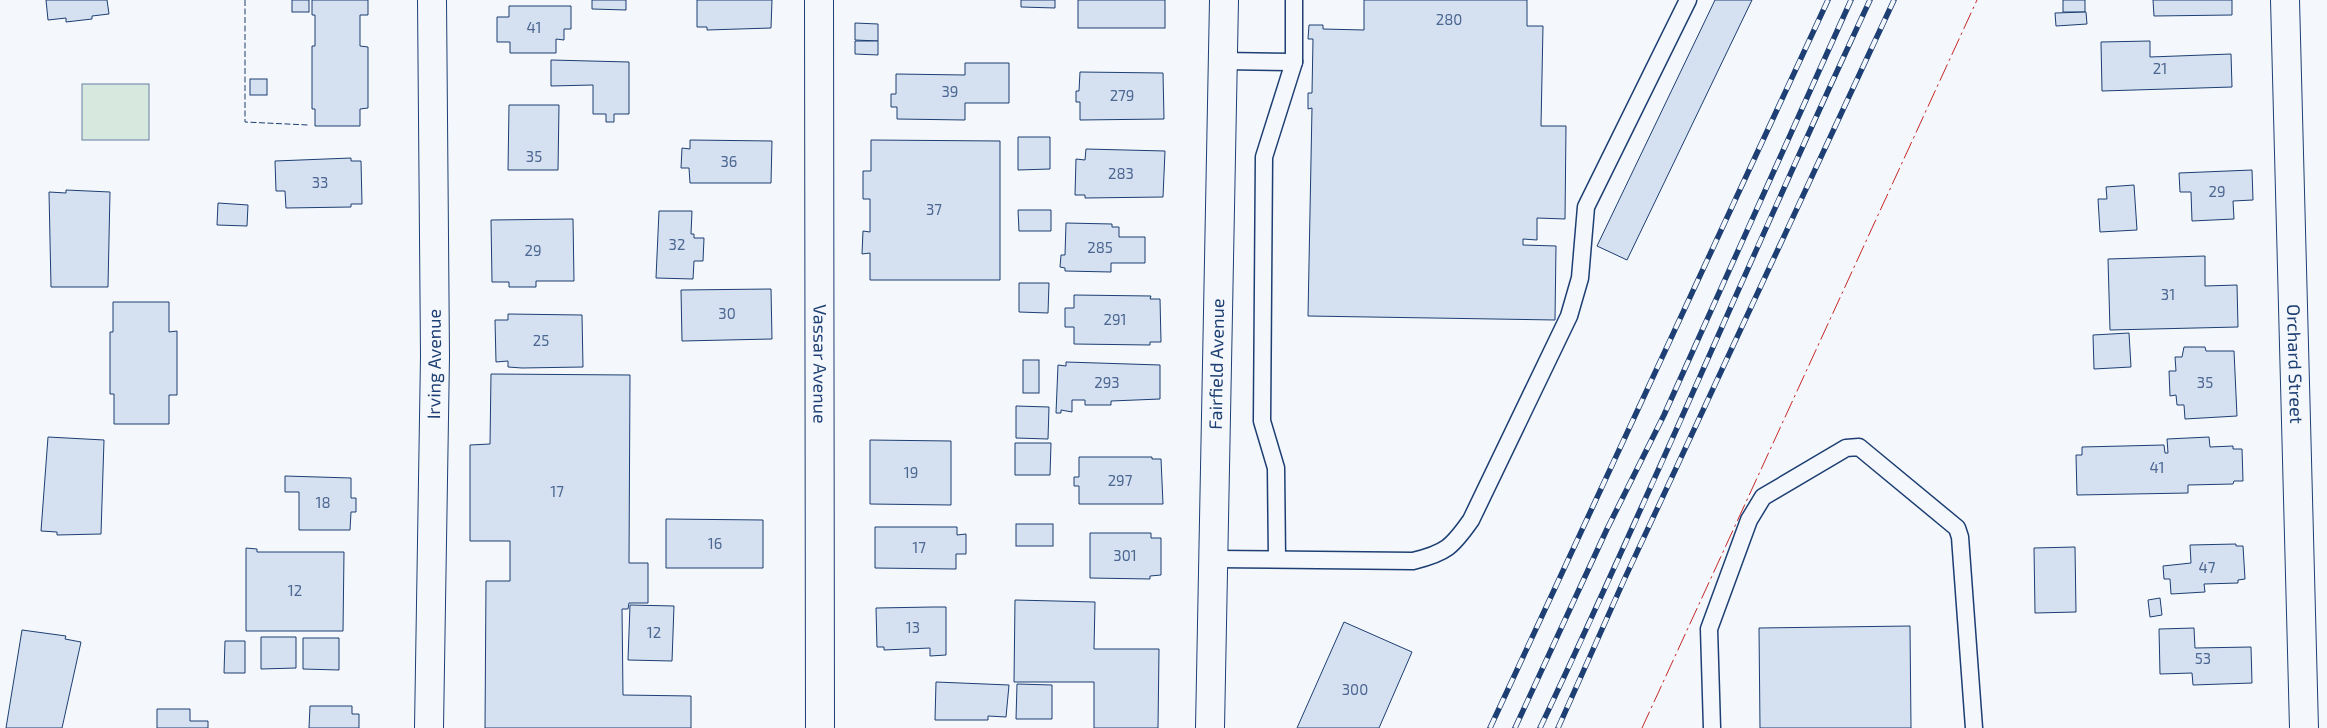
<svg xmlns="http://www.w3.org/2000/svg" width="2327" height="728" font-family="'Exo 2',sans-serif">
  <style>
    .green { fill: #d7e8df; stroke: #687fa3 }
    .building { fill: #d5e0f0; stroke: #1d3f73 }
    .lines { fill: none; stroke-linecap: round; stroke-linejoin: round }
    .lane-casing { stroke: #1d3f73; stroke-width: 19 }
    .street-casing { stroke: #1d3f73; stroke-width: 30 }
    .secondary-casing { stroke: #1d3f73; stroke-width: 30 }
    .lane { stroke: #f4f7fb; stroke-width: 16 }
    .street { stroke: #f4f7fb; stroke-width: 28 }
    .secondary { stroke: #f4f7fb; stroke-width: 28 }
    .rail-casing { stroke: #1d3f73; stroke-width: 5.5 }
    .rail { stroke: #f4f7fb; stroke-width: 4; stroke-dasharray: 11; stroke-linecap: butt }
    .fence { stroke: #1d3f73; stroke-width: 1; stroke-dasharray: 6 2.5; stroke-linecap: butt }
    .power { stroke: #c62828; stroke-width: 1; stroke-dasharray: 18 4 2.5 4; stroke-linecap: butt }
    .labels { text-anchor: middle; stroke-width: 4; stroke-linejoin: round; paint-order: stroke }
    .number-label { font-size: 15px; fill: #4b6792 }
    .street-label { font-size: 18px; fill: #1d3f73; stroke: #f4f7fb }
  </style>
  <rect width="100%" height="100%" fill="#f4f7fb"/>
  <!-- green -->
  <rect class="green" x="82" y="84" width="67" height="56"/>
  <!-- building -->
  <g class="building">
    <polygon points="46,0 107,0 109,14 92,16 92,19 66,22 66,18 48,20"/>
    <rect x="292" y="0" width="17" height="12"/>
    <polygon points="312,0 368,0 368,15 360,15 360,46 368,47 368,108 360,109 360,126 315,126 315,109 312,109 312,46 315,46 315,15 312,15"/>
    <polygon points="592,0 626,0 626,10 592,9"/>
    <polygon points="697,0 772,0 771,28 707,30 707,27 697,27"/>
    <polygon points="1021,0 1055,0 1055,8 1021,7"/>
    <rect x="1078" y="0" width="87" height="28"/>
    <polygon points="1364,0 1527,0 1527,26 1543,26 1541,126 1566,126 1565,219 1537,218 1537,240 1523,239 1523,245 1556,246 1555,320 1308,316 1312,108 1308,109 1308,93 1312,93 1313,39 1308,39 1309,25 1323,25 1323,29 1364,30"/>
    <polygon points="1715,0 1752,0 1627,260 1597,246"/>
    <rect x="2063" y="0" width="22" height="12"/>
    <polygon points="2153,0 2232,0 2232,15 2154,16"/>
    <polygon points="509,6 571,6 571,29 564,29 564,40 556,39 556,53 510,53 510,42 497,42 497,17 509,17"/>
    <polygon points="2086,12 2087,24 2056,26 2055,13"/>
    <polygon points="855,23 878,24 878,41 855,40"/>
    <polygon points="855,41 878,41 878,55 855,54"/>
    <polygon points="2150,41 2150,57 2231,54 2232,87 2102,91 2101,42"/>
    <polygon points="551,60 629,62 629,114 614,114 614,122 606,122 606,114 593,114 593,85 551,86"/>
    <polygon points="965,63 1009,63 1009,103 965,103 965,120 897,119 897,107 891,107 891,94 896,94 896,74 965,75"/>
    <polygon points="1080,72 1163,73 1164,119 1080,120 1080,102 1076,102 1076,91 1079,91"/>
    <rect x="250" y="79" width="17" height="16"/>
    <polygon points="509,105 559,105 558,170 508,170"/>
    <polygon points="1018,137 1050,137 1050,169 1018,170"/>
    <polygon points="690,140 772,141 771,183 690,183 689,168 681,168 682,148 690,149"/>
    <polygon points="871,140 1000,141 1000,280 870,280 870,253 862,254 863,231 870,232 870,199 863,199 863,171 871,171"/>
    <polygon points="1086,149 1165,151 1163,197 1085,198 1085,195 1075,195 1076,159 1085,160"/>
    <polygon points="351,158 351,161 361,161 362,204 351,204 351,207 286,208 285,191 276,191 275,161"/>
    <polygon points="2252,170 2253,200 2233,201 2234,219 2192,221 2191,192 2180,192 2179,173"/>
    <polygon points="2134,185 2137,230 2100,232 2098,199 2107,199 2106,187"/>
    <polygon points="66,190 110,192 108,287 51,287 49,192 66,193"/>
    <polygon points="218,203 248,205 247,226 217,225"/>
    <polygon points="1018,210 1051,210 1051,231 1019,231"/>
    <polygon points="659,211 692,211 691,234 694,234 694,238 704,238 703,261 694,261 693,279 656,278"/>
    <polygon points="573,219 574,281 536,281 536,287 509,287 509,282 492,282 491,220"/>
    <polygon points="1066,223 1112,224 1112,227 1119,227 1119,237 1145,237 1145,263 1111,263 1111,272 1065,271 1065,268 1060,267 1061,255 1065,255"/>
    <polygon points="2205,256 2205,286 2237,285 2238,327 2110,330 2108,259"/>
    <polygon points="1019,283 1049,283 1048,313 1019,312"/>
    <polygon points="771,289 772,339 682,341 681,290"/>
    <polygon points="1074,295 1151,296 1150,299 1160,299 1161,342 1150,342 1150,345 1074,344 1074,327 1065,327 1065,308 1074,308"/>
    <polygon points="113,302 169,302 169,332 177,331 177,395 169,395 169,424 114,424 114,394 110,394 110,332 113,332"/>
    <polygon points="508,314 582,315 583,367 522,368 508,367 508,361 496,362 495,320 508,320"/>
    <polygon points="2129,333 2131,367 2094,369 2093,335"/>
    <polygon points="2184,347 2205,347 2206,351 2234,351 2237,416 2185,419 2184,405 2177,405 2176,395 2170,396 2169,371 2176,371 2175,357 2182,357"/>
    <rect x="1023" y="360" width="16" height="33"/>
    <polygon points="1066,362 1160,365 1160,399 1111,401 1111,405 1085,405 1085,400 1072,400 1072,412 1061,410 1061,413 1056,413 1058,365 1066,366"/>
    <polygon points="491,374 630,375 629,563 648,563 648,603 629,603 628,609 622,609 623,695 691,696 691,728 485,728 486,581 510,581 510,541 470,541 470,445 490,444"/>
    <polygon points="1016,406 1049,407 1048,439 1016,438"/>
    <polygon points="48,437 104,440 101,534 57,535 57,532 41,531"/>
    <polygon points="2209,437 2210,447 2233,446 2233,449 2242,449 2243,481 2234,481 2233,484 2188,485 2188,493 2077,495 2076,455 2082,455 2082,447 2164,445 2165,453 2168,453 2167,439"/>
    <polygon points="870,440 951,441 951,505 870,504"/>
    <polygon points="1015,443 1051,443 1050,475 1015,475"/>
    <polygon points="1079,457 1152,457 1152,459 1161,459 1163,504 1079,504 1079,486 1074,486 1074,477 1079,477"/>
    <polygon points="285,476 351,478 351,498 356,498 356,512 351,512 350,530 299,530 299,492 285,492"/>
    <polygon points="666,519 763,520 763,568 666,568"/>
    <rect x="1016" y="524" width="37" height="22"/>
    <polygon points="875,527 957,527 957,535 966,534 966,554 956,554 956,569 875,568"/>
    <polygon points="1090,533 1151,533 1151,538 1161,538 1161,575 1150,576 1150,579 1090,578"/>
    <polygon points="2236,544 2236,546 2243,546 2245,579 2238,580 2238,583 2204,584 2205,592 2171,594 2170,579 2164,579 2163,566 2191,563 2190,545"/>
    <polygon points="2075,547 2076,612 2035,613 2034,548"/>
    <polygon points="246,548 257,549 257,552 344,552 343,631 246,631"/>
    <polygon points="2160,598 2162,615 2150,617 2148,600"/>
    <polygon points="1015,600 1095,602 1094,649 1159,649 1158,728 1094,728 1094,682 1014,682"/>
    <polygon points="630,605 674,606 672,661 628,660"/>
    <polygon points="933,607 946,607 946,655 930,656 930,648 884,650 884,647 877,647 876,608"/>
    <polygon points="1344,622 1412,652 1379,728 1297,728"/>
    <polygon points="1910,626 1911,728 1760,728 1759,628"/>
    <polygon points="2194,628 2195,648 2251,647 2252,683 2193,685 2192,673 2160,674 2159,629"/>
    <polygon points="22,630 66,636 65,639 81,642 62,728 6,728"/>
    <polygon points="261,637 296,637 296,668 261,669"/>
    <polygon points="303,638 339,638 339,670 303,669"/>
    <polygon points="225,641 245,641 245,673 224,673"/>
    <polygon points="936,682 1009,685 1006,717 988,716 988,720 935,720"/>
    <polygon points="1017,684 1052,685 1052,719 1016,719"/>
    <polygon points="310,706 352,706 352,714 359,714 359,728 309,728"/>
    <polygon points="157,709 190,709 190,721 208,721 208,728 157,728"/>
  </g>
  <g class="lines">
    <!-- lane casing -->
    <g class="lane-casing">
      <g id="lane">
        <polyline points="1223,61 1294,62"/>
        <path d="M1215 559 1413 561C1446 553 1452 547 1471 520L1569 316 1580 278 1586 207 1688 0"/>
        <polyline points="1277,559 1276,468 1262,421 1264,157 1294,62 1294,0"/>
        <polyline points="1712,728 1709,629 1749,520 1763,497 1846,448 1859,447 1957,528 1960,537 1974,728"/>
      </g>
    </g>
    <!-- street casing -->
    <g class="street-casing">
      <g id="street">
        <path id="s1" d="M819 0 820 728"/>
        <path id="s2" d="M2285 0 2304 728"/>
        <path id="s3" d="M429 728 435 356 432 0"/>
      </g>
    </g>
    <!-- secondary casing -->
    <g class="secondary-casing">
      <g id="secondary">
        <path id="s4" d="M1210 728 1224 0"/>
      </g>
    </g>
    <!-- lane -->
    <use href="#lane" class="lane"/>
    <!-- street -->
    <use href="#street" class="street"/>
    <!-- secondary -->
    <use href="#secondary" class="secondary"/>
    <!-- rail casing -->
    <g class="rail-casing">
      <g id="rail">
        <polyline points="1490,728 1828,0"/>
        <polyline points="1515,728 1607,529 1664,415 1851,0"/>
        <path d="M1540 728C1654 488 1757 241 1870 0"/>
        <polyline points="1558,728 1624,580 1894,0"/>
      </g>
    </g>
    <!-- rail -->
    <use href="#rail" class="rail"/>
    <!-- fence -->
    <polyline class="fence" points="245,0 245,122 308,125"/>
    <!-- power -->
    <polyline class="power" points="1642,728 1977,0"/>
  </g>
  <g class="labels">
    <!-- number labels -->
    <g class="number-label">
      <text x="1449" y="25">280</text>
      <text x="534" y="33">41</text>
      <text x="2160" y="74">21</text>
      <text x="950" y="97">39</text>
      <text x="1122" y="101">279</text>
      <text x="534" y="162">35</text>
      <text x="729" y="167">36</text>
      <text x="1121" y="179">283</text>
      <text x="320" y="188">33</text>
      <text x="2217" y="197">29</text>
      <text x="934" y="215">37</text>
      <text x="677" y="250">32</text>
      <text x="1100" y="253">285</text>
      <text x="533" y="256">29</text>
      <text x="2168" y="300">31</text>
      <text x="727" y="319">30</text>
      <text x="1115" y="325">291</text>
      <text x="541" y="346">25</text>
      <text x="1107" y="388">293</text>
      <text x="2205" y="388">35</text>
      <text x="2157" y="473">41</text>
      <text x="911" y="478">19</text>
      <text x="1120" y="486">297</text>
      <text x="557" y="497">17</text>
      <text x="323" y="508">18</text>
      <text x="715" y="549">16</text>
      <text x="919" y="553">17</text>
      <text x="1125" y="561">301</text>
      <text x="2207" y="573">47</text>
      <text x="295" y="596">12</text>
      <text x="913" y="633">13</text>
      <text x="654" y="638">12</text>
      <text x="2203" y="664">53</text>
      <text x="1355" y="695">300</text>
    </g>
    <!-- street labels -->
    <g class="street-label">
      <text dy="6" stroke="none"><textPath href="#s3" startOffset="364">Irving Avenue</textPath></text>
      <text dy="6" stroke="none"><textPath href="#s1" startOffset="364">Vassar Avenue</textPath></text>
      <text dy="6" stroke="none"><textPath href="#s4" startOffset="364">Fairfield Avenue</textPath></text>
      <text dy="6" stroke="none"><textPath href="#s2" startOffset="364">Orchard Street</textPath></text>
    </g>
  </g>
</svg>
